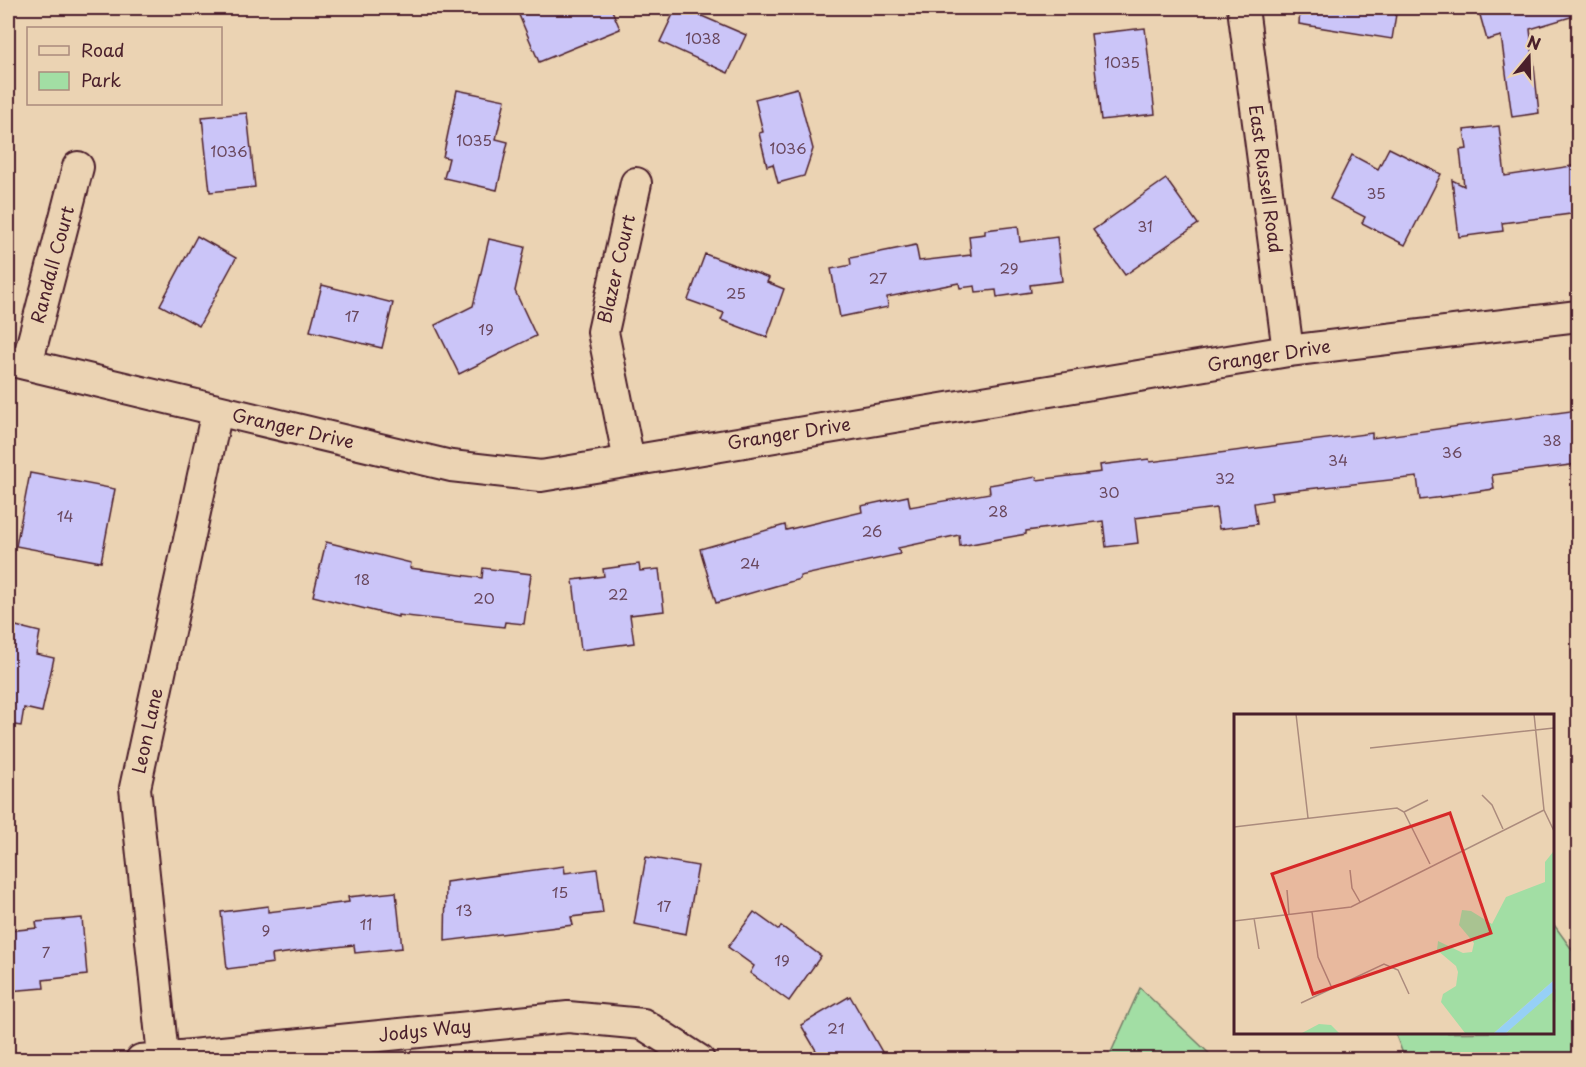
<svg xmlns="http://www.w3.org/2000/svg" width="1586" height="1067" font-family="'Playpen Sans',sans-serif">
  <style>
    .green { fill: #a2dea4; stroke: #767e68; stroke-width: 1.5 }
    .building { fill: #cbc5f8; stroke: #4a1f2b; stroke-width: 1.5 }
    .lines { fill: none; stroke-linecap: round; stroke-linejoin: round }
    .minor-casing { stroke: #4a1f2b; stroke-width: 34 }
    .minor { stroke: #ebd3b3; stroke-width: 30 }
    .labels { text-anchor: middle; stroke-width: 4.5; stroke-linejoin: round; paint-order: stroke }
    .number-label { font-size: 15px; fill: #6a485e }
    .street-label { font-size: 18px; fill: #4a1f2b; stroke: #ebd3b3 }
    .inset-road { fill: none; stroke: #ab8b7d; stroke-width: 1.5 }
    .view { fill: #d62828; fill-opacity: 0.15; stroke: #d62828; stroke-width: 3 }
    .inset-edge { fill: none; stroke: #4a1f2b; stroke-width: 3 }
  </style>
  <rect width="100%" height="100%" fill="#ebd3b3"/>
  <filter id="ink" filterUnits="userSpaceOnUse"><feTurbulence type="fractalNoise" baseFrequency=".0167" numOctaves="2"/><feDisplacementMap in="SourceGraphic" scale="12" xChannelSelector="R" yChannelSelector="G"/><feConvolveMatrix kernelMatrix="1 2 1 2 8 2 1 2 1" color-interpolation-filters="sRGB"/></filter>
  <g filter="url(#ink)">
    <!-- green -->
    <g class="green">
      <polygon points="1552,922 1578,958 1578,1059 1405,1059 1395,1033 1552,1032"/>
      <polygon points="1140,988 1215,1059 1108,1059"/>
    </g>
    <!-- building -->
    <g class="building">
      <polygon points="516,8 611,8 620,29 539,62"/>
      <polygon points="676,8 683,8 746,35 728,73 660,42"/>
      <polygon points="1300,8 1397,8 1392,39 1299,24"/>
      <polygon points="1478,8 1573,8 1574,16 1530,29 1539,113 1512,117 1501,36 1487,40"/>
      <polygon points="1145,28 1155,114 1101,120 1091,34"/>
      <polygon points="797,88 813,149 804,176 778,183 773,164 767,166 759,133 763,132 755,99"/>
      <polygon points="457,90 505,100 496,139 508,142 497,190 444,178 449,158 443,157"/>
      <polygon points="247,113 255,187 210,192 202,117"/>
      <polygon points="1499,126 1505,176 1578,165 1578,213 1502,223 1503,231 1459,237 1452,180 1464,186 1460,150 1467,149 1464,130"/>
      <polygon points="1389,148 1441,174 1405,245 1362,223 1365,217 1330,199 1352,155 1378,169"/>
      <polygon points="1166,179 1198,224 1125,275 1093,230"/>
      <polygon points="1018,226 1020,242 1057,237 1062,281 1030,285 1031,292 997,297 996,290 976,292 975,286 960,288 959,283 887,297 888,307 840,317 831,269 851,265 850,258 916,245 919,261 971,255 969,236 985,234 985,230"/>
      <polygon points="197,236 236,258 199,326 160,305"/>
      <polygon points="489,239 525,247 515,291 536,336 459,374 435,325 473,306"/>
      <polygon points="705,254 769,278 767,282 784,289 767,337 721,320 724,313 688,300"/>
      <polygon points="322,285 393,303 382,348 310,331"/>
      <polygon points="1578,410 1578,464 1492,475 1494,489 1450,495 1451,496 1420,500 1417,477 1271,493 1272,500 1254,503 1257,524 1219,529 1216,508 1135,518 1138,543 1106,547 1103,521 1026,531 1026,534 960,546 959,535 898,548 900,554 800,576 800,579 716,603 700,549 785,525 786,530 862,512 861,506 908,496 910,507 990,493 989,485 1036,477 1037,480 1101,472 1100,465 1149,459 1150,462 1372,433 1372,438"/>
      <polygon points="30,473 115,489 101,562 16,546"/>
      <polygon points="326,542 411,563 410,568 482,578 483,568 531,574 524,624 505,622 504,627 398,615 398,617 313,596"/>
      <polygon points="639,564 640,571 659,569 664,611 630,615 634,643 581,650 573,580 604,576 603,569"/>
      <polygon points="8,624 40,632 36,654 54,658 42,712 24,708 21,726 8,724"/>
      <polygon points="646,857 698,866 686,934 634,924"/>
      <polygon points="564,866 565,873 597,869 603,913 571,917 573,925 445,941 446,882"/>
      <polygon points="396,892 402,948 355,953 354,945 308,950 272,955 273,963 227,969 221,912 268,906 268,912 349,902 348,897"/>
      <polygon points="754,912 779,930 781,926 821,956 789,1001 750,973 754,966 728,947"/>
      <polygon points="82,918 87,975 43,980 44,988 8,991 8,931 37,928 36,922"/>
      <polygon points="850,996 886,1059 821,1059 801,1025"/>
    </g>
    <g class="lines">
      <!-- minor casing -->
      <g class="minor-casing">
        <g id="minor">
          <polyline points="1243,8 1288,351"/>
          <polyline points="8,360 451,466 541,476 1288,351 1578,316"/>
          <polyline points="27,364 78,167"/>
          <polyline points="629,461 603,332 636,183"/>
          <polyline points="163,1056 135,788 217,411"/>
          <polyline points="141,1060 568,1017 643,1024 699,1060"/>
        </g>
      </g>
      <!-- minor -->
      <use href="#minor" class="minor"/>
    </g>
  </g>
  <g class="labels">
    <!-- number labels -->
    <g class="number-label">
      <text x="703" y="44">1038</text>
      <text x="1122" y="68">1035</text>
      <text x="474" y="146">1035</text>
      <text x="788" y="154">1036</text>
      <text x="229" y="157">1036</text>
      <text x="1376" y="199">35</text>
      <text x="1145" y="232">31</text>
      <text x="1009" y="274">29</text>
      <text x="878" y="284">27</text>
      <text x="736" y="299">25</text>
      <text x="352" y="322">17</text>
      <text x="486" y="335">19</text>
      <text x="1552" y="446">38</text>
      <text x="1452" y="458">36</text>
      <text x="1338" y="466">34</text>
      <text x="1225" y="484">32</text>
      <text x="1109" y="498">30</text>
      <text x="998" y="517">28</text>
      <text x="65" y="522">14</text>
      <text x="872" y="537">26</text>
      <text x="750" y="569">24</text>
      <text x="362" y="585">18</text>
      <text x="618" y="600">22</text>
      <text x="484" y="604">20</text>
      <text x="560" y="898">15</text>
      <text x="664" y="912">17</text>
      <text x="464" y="916">13</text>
      <text x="366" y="930">11</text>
      <text x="266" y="936">9</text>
      <text x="46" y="958">7</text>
      <text x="782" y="966">19</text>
      <text x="836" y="1034">21</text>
    </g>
    <!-- street labels -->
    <g class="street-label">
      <text transform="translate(1265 179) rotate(82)" y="6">East Russell Road</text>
      <text transform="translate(53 265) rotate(-75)" y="6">Randall Court</text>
      <text transform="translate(617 269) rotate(-77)" y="6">Blazer Court</text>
      <text transform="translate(1269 356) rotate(-9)" y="6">Granger Drive</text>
      <text transform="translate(293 429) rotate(13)" y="6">Granger Drive</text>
      <text transform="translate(789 434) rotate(-9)" y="6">Granger Drive</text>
      <text transform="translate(148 731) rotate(-78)" y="6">Leon Lane</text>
      <text transform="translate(425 1031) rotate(-6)" y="6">Jodys Way</text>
    </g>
  </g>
  <!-- overview -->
  <g transform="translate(1234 714)">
    <rect width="320" height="320" fill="#ebd3b3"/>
    <path d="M319 138V267L260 319H231L207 288 209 280 222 272 224 258 222 252 203 236 204 227 229 239 238 238 240 229 225 211 228 196 237 197 258 210 272 183 311 168V148ZM319 278V319H272L306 288ZM85 310 97 311 105 319H68Z" fill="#a2dea4"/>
    <path d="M319 267V278L272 319H260Z" fill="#96d0f6"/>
    <path class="inset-road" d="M62 0 74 104M300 0 310 96 320 117M136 34 320 14M248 81 258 91 269 115M170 98 194 86M0 113 163 94 170 98 196 150M116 156 118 174 126 188M53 176 55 200M78 198 84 243 97 272M20 204 25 235M0 207 117 193 310 96M67 289 150 250 164 256 175 280"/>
    <path class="view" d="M216 99 257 219 79 280 38 160Z"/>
    <rect width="320" height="320" class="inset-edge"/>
  </g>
  <!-- margin -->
  <rect width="1586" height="1067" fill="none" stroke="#ebd3b3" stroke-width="30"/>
  <rect x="15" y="15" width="1556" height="1037" fill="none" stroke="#4a1f2b" stroke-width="2" filter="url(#ink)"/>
  <!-- legend -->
  <rect x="27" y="27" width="195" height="78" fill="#ebd3b3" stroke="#ab8b7d" stroke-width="1.5"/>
  <rect x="39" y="46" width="30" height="9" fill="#ebd3b3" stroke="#ab8b7d" stroke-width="1.5"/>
  <text x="81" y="57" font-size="18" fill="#4a1f2b">Road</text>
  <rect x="39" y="72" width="30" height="18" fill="#a2dea4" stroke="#ab8b7d" stroke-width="1.5"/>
  <text x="81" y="87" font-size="18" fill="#4a1f2b">Park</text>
  <!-- north arrow -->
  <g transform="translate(1529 57) rotate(19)" stroke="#ebd3b3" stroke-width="4.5" paint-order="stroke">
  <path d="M0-4.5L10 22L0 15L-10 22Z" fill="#4a1f2b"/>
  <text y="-9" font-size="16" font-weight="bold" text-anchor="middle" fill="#4a1f2b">N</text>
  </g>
</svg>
